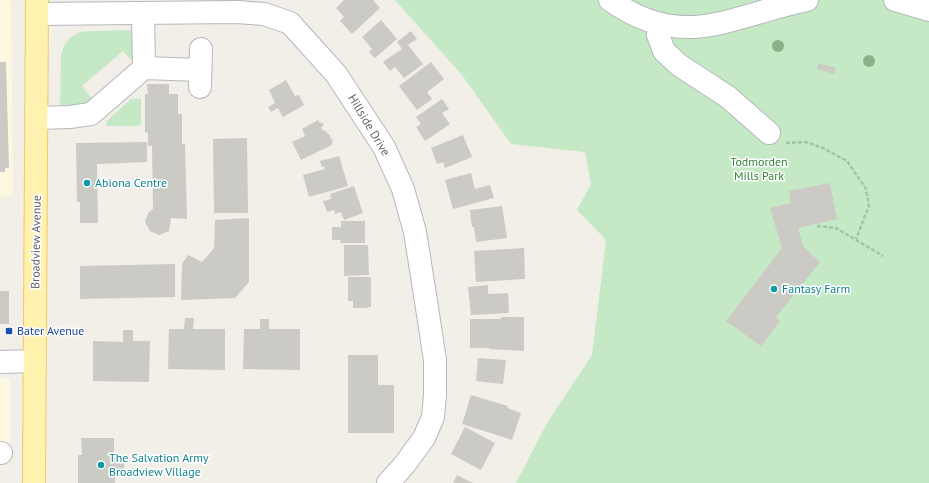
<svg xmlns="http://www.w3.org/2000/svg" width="929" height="483" font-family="'PT Sans',sans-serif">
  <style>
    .commercial { fill: #fef7e0 }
    .green { fill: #c5e8c5 }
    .building { fill: #cccac5 }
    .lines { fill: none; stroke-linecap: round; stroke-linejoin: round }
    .minor-casing { stroke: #b5b8bc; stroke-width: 24 }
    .major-casing { stroke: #f2c960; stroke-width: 24 }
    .path { stroke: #9cc7a9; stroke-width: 2.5; stroke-dasharray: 4 2; stroke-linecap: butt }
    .minor { stroke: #fff; stroke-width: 22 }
    .major { stroke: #fff2af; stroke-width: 22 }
    .tree { fill: #89b387 }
    .culture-dot { fill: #0f9aa8; stroke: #fff; stroke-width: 1.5 }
    .transit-dot { fill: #1a4fb4; stroke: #fff; stroke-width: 1.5 }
    .labels { text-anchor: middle; stroke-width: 3; stroke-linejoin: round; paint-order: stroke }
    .street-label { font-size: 12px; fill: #5f6368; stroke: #fff }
    .park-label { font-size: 12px; fill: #348238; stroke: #fff }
    .culture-label { font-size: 12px; fill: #0d838f; stroke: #fff; text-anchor: start }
    .transit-label { font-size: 12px; fill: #164399; stroke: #fff; text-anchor: start }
  </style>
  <rect width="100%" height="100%" fill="#f1efe8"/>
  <!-- commercial -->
  <g class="commercial">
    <polygon points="0,0 11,0 13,196 0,197"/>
    <polygon points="0,377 9,380 10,384 10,460 0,461"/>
  </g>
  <!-- green -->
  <g class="green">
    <polygon points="395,0 929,0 929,483 516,483 547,423 592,355 606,240 577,210 591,184 585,152 511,144 462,75"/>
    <polygon points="135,30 134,63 123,51 82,86 92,99 83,108 60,110 61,55 64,46 71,37 80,32 91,31"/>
    <polygon points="131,99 141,99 141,124 138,126 106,126 106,122"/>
  </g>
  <!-- building -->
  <g class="building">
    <polygon points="344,0 373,0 380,8 352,34 340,21 344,17 336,8"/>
    <polygon points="381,20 397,39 375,58 369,52 372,49 362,37"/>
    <polygon points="411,31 417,39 408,45 423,64 404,78 395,67 390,71 383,62 402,49 397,42"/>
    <polygon points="0,62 6,62 9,168 5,168 5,172 0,172"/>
    <polygon points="431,62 444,79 427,92 432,99 417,110 399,86"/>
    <polygon points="818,63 836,68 834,74 817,69"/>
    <polygon points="286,80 295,96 299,95 304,105 283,117 278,108 271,112 268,107 275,103 269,90"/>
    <polygon points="147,84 169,84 169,94 178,94 178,114 182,114 182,144 185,144 187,219 171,218 169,231 159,235 150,231 145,222 148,213 153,209 152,146 148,146 148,133 145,132 145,94 148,94"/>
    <polygon points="442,99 449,109 442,113 450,124 425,141 416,127 421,124 416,117"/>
    <polygon points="318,120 320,123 322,122 324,126 321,127 323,131 325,130 328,134 329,134 333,142 331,144 332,145 301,160 292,142 305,136 302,129"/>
    <polygon points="463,135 472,157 445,168 443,162 437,164 431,148"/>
    <polygon points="247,138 248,213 214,213 213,139"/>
    <polygon points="147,142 147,162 97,164 98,223 80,223 80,202 77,202 76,143"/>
    <polygon points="339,156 348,186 309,197 303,175 325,169 324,166 322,167 320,161"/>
    <polygon points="471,173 475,189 490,185 494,198 453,209 445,180"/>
    <polygon points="830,183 837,219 798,228 803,246 820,262 776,317 780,321 761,346 726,321 782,248 770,208 791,203 789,191"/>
    <polygon points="354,186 363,213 344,220 341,212 335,214 334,210 327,212 323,201 331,199 330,194"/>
    <polygon points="502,206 507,238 476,242 474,227 472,227 470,210"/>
    <polygon points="249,218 249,282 235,298 181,300 182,264 188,255 202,262 214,248 215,220"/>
    <polygon points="341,221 365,221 365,243 340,243 341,240 332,240 332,227 341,227"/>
    <polygon points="344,245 368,245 369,275 344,276"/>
    <polygon points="524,248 525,279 476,282 474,251"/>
    <polygon points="175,264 175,297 80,299 80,266"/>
    <polygon points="348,277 371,277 371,307 368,307 368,308 353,308 353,301 348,301"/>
    <polygon points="488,285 488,294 508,293 509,313 471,315 468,287"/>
    <rect x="0" y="291" width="9" height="33"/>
    <polygon points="501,317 524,317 524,351 489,349 489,348 470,348 470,319 501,319"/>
    <polygon points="185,318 194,318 193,329 225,329 225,370 168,369 169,329 184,329"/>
    <polygon points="260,319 269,319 269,329 300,329 300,370 243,369 244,329 260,329"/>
    <polygon points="123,330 133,330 133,341 150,341 149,382 93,381 93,341 123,342"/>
    <polygon points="348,355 378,355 378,385 394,385 394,433 348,433"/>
    <polygon points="478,358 506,360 503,384 476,381"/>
    <polygon points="471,395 508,406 507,408 521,413 512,440 462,424"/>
    <polygon points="465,427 495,443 481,470 451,454"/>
    <polygon points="81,438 114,438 114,455 124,455 124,476 115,476 115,483 78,483 78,455 82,455"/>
    <polygon points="457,475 473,483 453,483"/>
  </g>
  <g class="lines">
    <!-- minor casing -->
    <g class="minor-casing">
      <g id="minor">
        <path d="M610 0C684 52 730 16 807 0"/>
        <polyline points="895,0 929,10"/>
        <polyline points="143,13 144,68"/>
        <polyline points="37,14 237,12 264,14 290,23 336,74 384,147 403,189 415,232 425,295 435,360 435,395 433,417 424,438 405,464 388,483"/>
        <polyline points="661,24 658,35 664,51 679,65 728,97 769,133"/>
        <polyline points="200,87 201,49"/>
        <polyline points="37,118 70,117 91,114 144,68 200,70"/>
        <polyline points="0,362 35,361"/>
        <polyline points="0,453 1,453"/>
      </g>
    </g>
    <!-- major casing -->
    <g class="major-casing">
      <polyline id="major" points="34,483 37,0"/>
    </g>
    <!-- path -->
    <g class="path">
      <polyline points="786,143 806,142 823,148 847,161 866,189 869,206 856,239"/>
      <polyline points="817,226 836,228 883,256"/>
    </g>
    <!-- minor -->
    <use href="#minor" class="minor"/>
    <!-- major -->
    <use href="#major" class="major"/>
  </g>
  <!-- trees -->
  <g class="tree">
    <circle cx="778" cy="46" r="6"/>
    <circle cx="869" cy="61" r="6"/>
  </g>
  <!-- markers -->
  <g class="culture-dot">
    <circle cx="87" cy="183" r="4"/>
    <circle cx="774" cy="289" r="4"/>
    <circle cx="101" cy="465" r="4"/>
  </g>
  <rect class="transit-dot" x="5" y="327" width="8" height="8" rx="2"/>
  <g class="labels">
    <!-- street labels -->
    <g class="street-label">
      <text transform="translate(369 125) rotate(59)" y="4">Hillside Drive</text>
      <text transform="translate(36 242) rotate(-89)" y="4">Broadview Avenue</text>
    </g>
    <!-- park labels -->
    <g class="park-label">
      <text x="759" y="166">Todmorden<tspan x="759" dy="14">Mills Park</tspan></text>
    </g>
    <!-- culture labels -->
    <g class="culture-label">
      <text x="95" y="187">Abiona Centre</text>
      <text x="782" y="293">Fantasy Farm</text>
      <text x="109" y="462">The Salvation Army<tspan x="109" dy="14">Broadview Village</tspan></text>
    </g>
    <!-- transit labels -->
    <g class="transit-label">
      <text x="17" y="335">Bater Avenue</text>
    </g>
  </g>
</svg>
